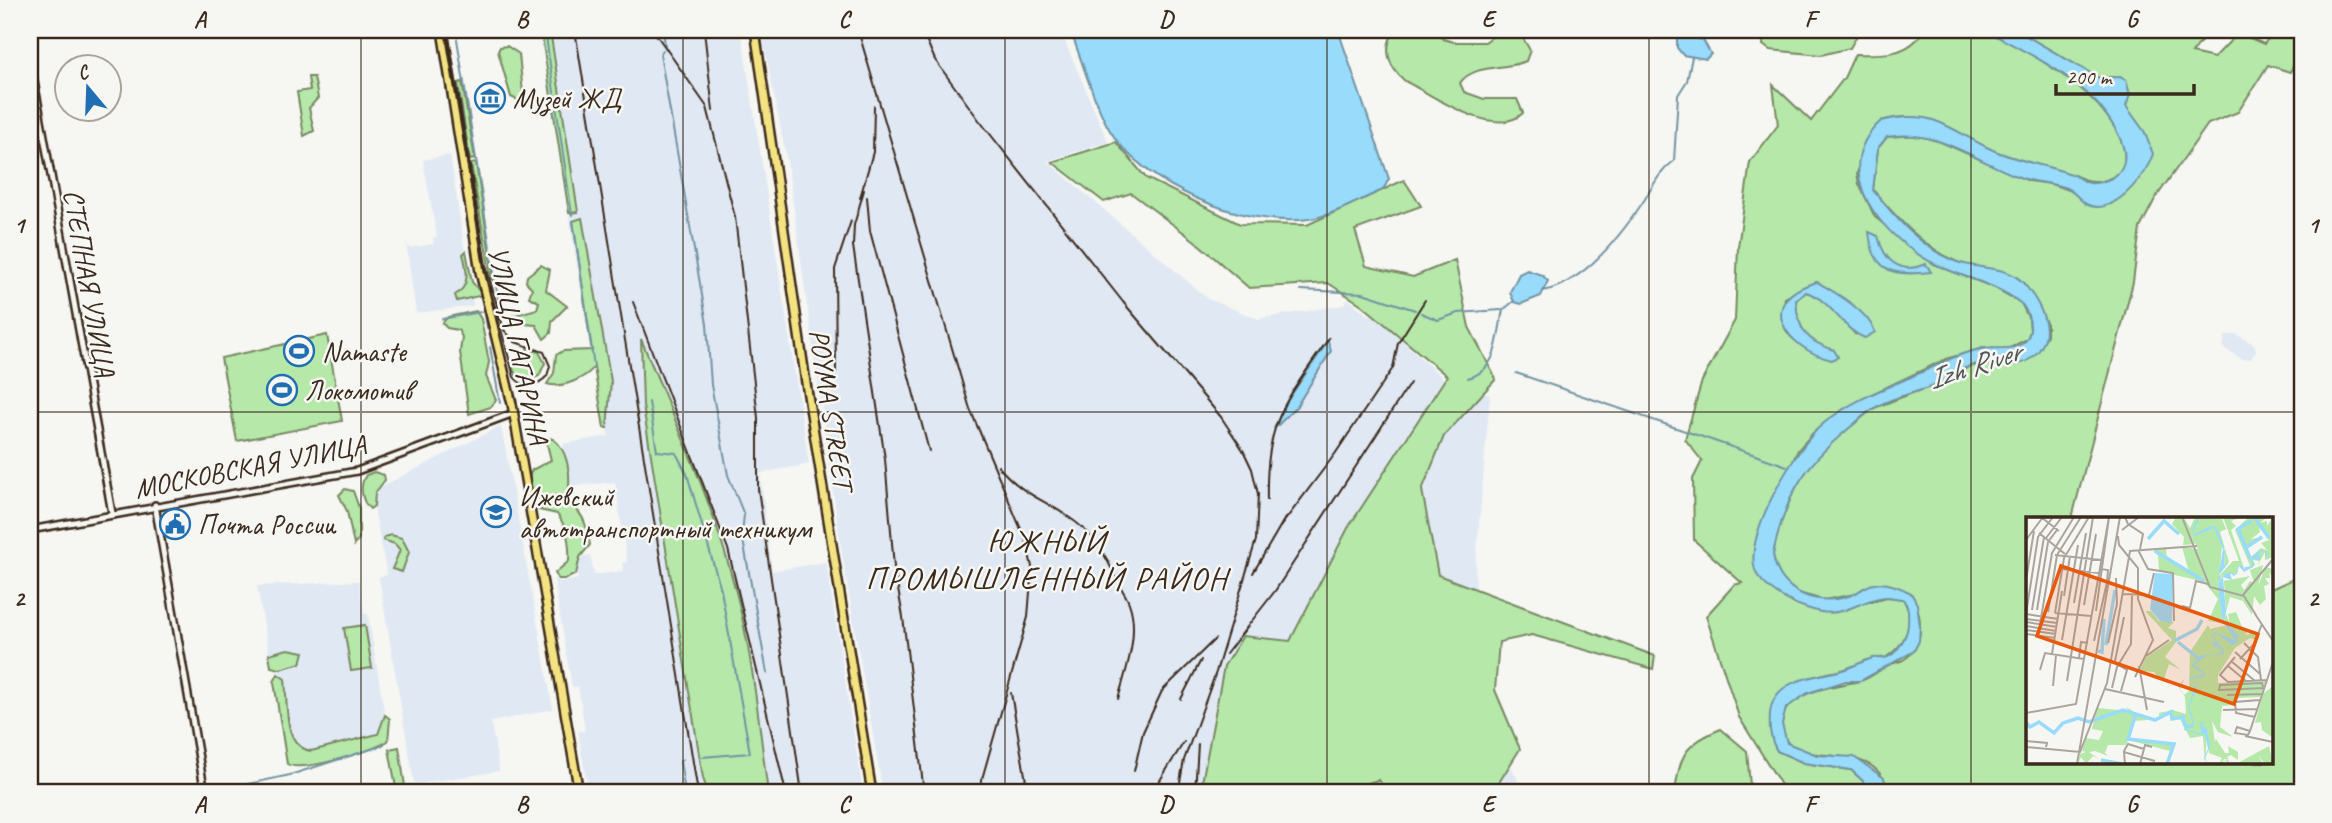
<svg xmlns="http://www.w3.org/2000/svg" width="2332" height="823" font-family="Caveat,sans-serif">
  <style>
    .built { fill: #e0e8f3 }
    .green { fill: #b5e8a9; stroke: #788964; stroke-width: 2; fill-rule: evenodd }
    .water { fill: #98dbfb; stroke: #7394a3; stroke-width: 2 }
    .lines { fill: none; stroke-linecap: round; stroke-linejoin: round }
    .stream { stroke: #7394a3; stroke-width: 2 }
    .minor-casing { stroke: #3b2a1e; stroke-width: 10 }
    .major-casing { stroke: #3b2a1e; stroke-width: 12 }
    .minor { stroke: #f6f6f2; stroke-width: 5 }
    .major { stroke: #f4e382; stroke-width: 7 }
    .tram { stroke: #3b2a1e; stroke-width: 2 }
    .rail { stroke: #3b2a1e; stroke-width: 2 }
    .grid { fill: none; stroke: #3b2a1e; stroke-width: 2; stroke-opacity: 0.55 }
    .labels { text-anchor: middle; stroke-width: 5; stroke-linejoin: round; paint-order: stroke }
    .poi-label { font-size: 28px; fill: #3b2a1e; stroke: #f6f6f2; text-anchor: start }
    .street-label { font-size: 28px; fill: #3b2a1e; stroke: #f6f6f2 }
    .water-label { font-size: 30px; font-style: italic; fill: #525655; stroke: #f6f6f2 }
    .quarter-label { font-size: 32px; letter-spacing: 2px; fill: #3b2a1e; stroke: #f6f6f2 }
    .inset-river { fill: none; stroke: #98dbfb; stroke-width: 3.5 }
    .inset-road { fill: none; stroke: #aba49d; stroke-width: 2 }
    .view { fill: #e8590c; fill-opacity: 0.15; stroke: #e8590c; stroke-width: 3.5 }
    .inset-edge { fill: none; stroke: #3b2a1e; stroke-width: 3.5 }
    .neatline { fill: none; stroke: #3b2a1e; stroke-width: 2.5 }
    .grid-label { font-size: 23px; text-anchor: middle; font-weight: bold; fill: #3b2a1e }
  </style>
  <rect width="100%" height="100%" fill="#f6f6f2"/>
  <filter id="ink" filterUnits="userSpaceOnUse"><feTurbulence type="fractalNoise" baseFrequency=".0143" numOctaves="2"/><feDisplacementMap in="SourceGraphic" scale="14" xChannelSelector="R" yChannelSelector="G"/><feConvolveMatrix kernelMatrix="1 2 1 2 8 2 1 2 1" color-interpolation-filters="sRGB"/></filter>
  <g filter="url(#ink)">
    <!-- built -->
    <g class="built">
      <polygon points="539,30 741,30 809,464 760,473 772,571 826,562 863,793 589,793 578,732 585,730 578,686 572,687 554,579 562,582 578,579 575,558 590,555 594,575 623,571 622,563 627,562 615,482 571,486 563,444 609,436 607,428 604,428 596,382"/>
      <polygon points="761,30 1060,30 1108,142 1047,161 1208,299 1258,319 1343,305 1348,299 1369,316 1372,313 1446,381 1490,395 1475,572 1487,717 1524,793 883,793 842,554 787,160"/>
      <polygon points="450,155 473,306 416,313 406,241 408,248 434,244 433,238 437,237 423,160"/>
      <polygon points="2236,334 2255,345 2256,351 2251,359 2242,359 2223,348 2225,336"/>
      <polygon points="501,426 553,709 491,722 499,771 417,784 414,782 379,577 387,575 371,492"/>
      <polygon points="359,581 364,614 368,614 388,735 289,765 277,657 270,658 257,586"/>
    </g>
    <!-- green -->
    <g class="green">
      <polygon points="541,30 550,30 578,212 569,213"/>
      <path d="M1396 30H1434L1443 39 1454 42H1485L1501 30H1518L1530 50 1526 61C1507 70 1474 63 1460 83L1464 92 1484 99H1517L1523 113C1495 140 1432 95 1405 81 1389 68 1381 47 1396 30Z"/>
      <polygon points="1764,30 1860,30 1850,48 1821,55 1770,50 1763,45"/>
      <path d="M1924 30C1943 30 1965 26 1983 30 2005 34 2075 81 2091 98 2110 116 2147 166 2106 180 2089 186 2083 177 2067 173 2045 167 2022 161 2000 153 1957 137 1933 106 1881 121L1857 173 1859 184 1875 217 1934 264 1995 288 2021 303 2029 319 2030 331 2027 339 2006 350 1983 348 1946 359 1870 395 1827 421 1813 433 1798 450 1758 534 1754 551 1758 576 1794 604 1872 601 1887 597 1903 599C1917 621 1905 646 1885 658 1868 656 1855 668 1838 671 1787 681 1756 692 1777 751L1804 763 1851 770 1863 781 1864 792 1786 793 1739 717 1706 616 1734 585 1742 583 1694 540 1693 479 1702 461 1685 439 1702 381 1735 320 1738 247 1750 162 1778 125 1773 85 1811 121 1844 78 1855 54C1882 55 1909 56 1924 30ZM1817 282 1848 304 1856 335 1821 297 1806 292 1796 300C1797 328 1806 342 1834 350 1799 346 1775 340 1785 298Z"/>
      <path d="M2016 30H2210L2192 53 2214 58 2238 33 2264 44 2275 30H2302V50L2290 72 2268 65 2238 112 2208 124 2155 199 2140 228 2133 282 2072 518H2028V762H2271V589L2302 575V793H1879L1886 785C1870 738 1794 771 1783 734 1771 692 1835 686 1860 681 1871 678 1879 670 1888 665 1893 663 1899 662 1903 660 1927 646 1922 613 1911 593L1864 588 1855 594 1824 600 1794 592 1780 577 1774 565 1773 554 1778 530 1798 480 1820 451 1874 408 1951 378 1970 366 2007 364 2037 352 2047 335V324L2023 282C2001 275 1976 270 1955 261 1922 246 1896 217 1873 190L1878 148 1887 137 1916 135 1941 142 2029 181 2051 184 2111 204 2140 178 2126 106 2130 94 2114 77 2099 78Z"/>
      <polygon points="507,46 519,54 524,103 511,97 498,51 500,47"/>
      <polygon points="308,77 314,77 318,98 309,108 314,131 304,136 297,92 310,90"/>
      <polygon points="462,82 475,159 470,160 458,83"/>
      <polygon points="1116,142 1146,178 1240,224 1307,225 1404,180 1421,206 1355,230 1366,266 1413,277 1455,260 1469,327 1496,379 1444,436 1422,490 1438,575 1655,656 1653,669 1532,635 1499,642 1495,690 1520,749 1498,784 1499,793 1389,793 1378,780 1335,793 1200,793 1224,666 1243,636 1290,641 1348,528 1447,376 1362,305 1328,283 1249,288 1195,241 1131,193 1104,202 1052,162"/>
      <polygon points="476,163 494,281 491,278 471,164"/>
      <path d="M582 218 611 381 607 428H604L594 367C586 378 562 389 547 384L554 373 556 355 563 351 592 350 573 221Z"/>
      <path d="M466 251 472 282 483 295 457 301 455 295C471 286 467 269 463 254Z"/>
      <polygon points="541,265 550,270 546,290 567,306 552,321 551,333 544,339 536,325 513,323 508,317 537,309 539,302 529,297 532,288 526,282 527,276"/>
      <polygon points="476,311 481,319 489,362 486,376 496,400 491,407 469,414 460,352 462,337 458,330 447,328 442,323 448,317"/>
      <polygon points="327,335 342,421 237,441 221,358"/>
      <path d="M641 339C675 421 713 502 735 588 753 655 759 725 768 793H708L703 778 643 406Z"/>
      <polygon points="527,348 539,352 545,363 539,376 530,380 517,377 512,367 530,364"/>
      <path d="M550 438C567 443 574 482 566 496L545 502 533 495 529 477 532 470 551 460 547 444Z"/>
      <path d="M374 472 384 475 385 480 375 493 374 506 370 509C361 501 359 485 366 475Z"/>
      <polygon points="345,489 353,491 359,508 359,539 354,545 347,511 339,495"/>
      <path d="M562 502C583 507 587 526 590 545L580 557 576 574 566 579H558L555 573 569 561C570 545 567 527 557 514L539 510 545 506Z"/>
      <polygon points="391,535 402,538 409,552 402,572 392,569 400,550 395,544 383,540 384,537"/>
      <polygon points="365,625 372,668 351,671 344,628"/>
      <polygon points="288,649 304,652 301,663 280,669 271,667 269,654"/>
      <path d="M278 674 285 679C288 702 282 746 311 751L378 734 385 715 390 719 388 741C371 751 303 773 287 764L274 682Z"/>
      <path d="M1721 729 1747 751 1750 786 1746 793H1675C1680 755 1684 744 1721 729Z"/>
      <polygon points="399,747 406,793 397,793 389,749"/>
    </g>
    <!-- water -->
    <g class="water">
      <path d="M1070 30H1338L1389 179 1383 190C1360 199 1333 216 1309 219 1245 228 1142 186 1109 129 1092 99 1083 62 1070 30Z"/>
      <path d="M1985 30H2016L2099 78 2120 77 2126 80 2130 95 2126 106 2144 131 2153 154C2146 175 2120 207 2097 207 2082 207 2078 193 2066 188 2051 182 2034 183 2019 177 1975 161 1937 128 1887 137L1878 148 1873 190C1895 217 1923 250 1957 262 1980 270 2009 264 2026 286 2044 309 2058 338 2030 359 2015 370 1991 361 1973 365 1960 368 1948 380 1936 385 1916 393 1894 396 1876 407 1865 413 1856 423 1847 430 1802 467 1785 498 1773 554 1778 593 1819 609 1854 594 1861 591 1866 585 1874 584 1886 581 1900 587 1911 593L1917 604 1920 626 1919 641 1914 651 1860 681H1846L1808 693 1786 708 1782 724 1787 743 1817 755 1854 757 1884 778 1886 785 1879 793H1863V781L1851 770 1804 763 1777 751C1770 739 1769 728 1770 714 1773 677 1815 678 1842 670 1853 667 1863 661 1873 658 1876 657 1880 659 1884 658 1897 656 1907 636 1908 625 1908 614 1910 609 1903 599 1898 599 1892 597 1887 597 1865 597 1845 617 1821 612 1799 607 1772 596 1758 576 1736 544 1798 444 1824 423 1853 399 1889 387 1922 372 1942 363 1960 353 1981 349 1996 346 2027 355 2030 330 2031 320 2026 307 2019 302 1995 283 1963 278 1937 265 1886 241 1824 172 1881 121 1897 117 1918 115 1933 120 1957 128 1976 144 2000 153 2023 162 2048 166 2071 174 2078 176 2083 182 2090 183 2101 184 2117 178 2122 168 2130 152 2118 132 2109 119 2082 77 2027 53 1985 30Z"/>
      <polygon points="1686,35 1703,40 1711,54 1706,59 1683,55 1677,48 1677,36"/>
      <path d="M1869 232 1878 236C1884 261 1900 275 1926 264L1931 272C1895 276 1873 274 1869 232Z"/>
      <polygon points="1527,270 1542,275 1548,281 1541,296 1521,304 1514,302 1510,292 1519,274"/>
      <path d="M1817 282C1836 293 1868 311 1875 332L1865 338C1842 330 1833 301 1806 292L1796 300C1797 328 1806 342 1834 350L1838 357 1832 360C1786 349 1752 300 1817 282Z"/>
      <polygon points="1328,341 1331,351 1296,407 1274,429 1287,401"/>
    </g>
    <g class="lines">
      <!-- stream -->
      <g class="stream">
        <polyline points="456,30 456,31"/>
        <polyline points="545,30 572,215"/>
        <polyline points="663,30 665,45"/>
        <polyline points="457,39 495,279"/>
        <polyline points="663,50 660,54 707,324 711,385 728,475 744,515 742,534 767,673"/>
        <polyline points="573,221 594,367"/>
        <polyline points="496,286 500,308"/>
        <polyline points="1301,290 1363,293 1415,310"/>
        <path d="M1543 291C1585 283 1622 234 1645 199 1654 184 1660 171 1674 161L1678 95 1687 81 1692 57"/>
        <polyline points="485,312 487,328"/>
        <polyline points="1421,313 1438,320 1458,313 1501,310"/>
        <polyline points="442,319 486,311"/>
        <polyline points="490,347 500,403"/>
        <polyline points="1516,373 1787,466"/>
        <path d="M1468 378C1499 370 1497 336 1503 310L1514 301"/>
        <polyline points="649,402 657,451 676,453 687,474 721,590 750,753 702,757"/>
        <polyline points="683,759 680,761 685,793"/>
        <polyline points="207,793 290,775 384,745"/>
      </g>
      <!-- minor casing -->
      <g class="minor-casing">
        <g id="minor">
          <polyline points="30,59 112,513"/>
          <polyline points="155,505 205,793"/>
          <polyline points="30,530 357,471 514,413"/>
        </g>
      </g>
      <!-- major casing -->
      <g class="major-casing">
        <g id="major">
          <polyline points="442,30 480,272 512,404 579,793"/>
          <polyline points="755,30 806,383 872,793"/>
        </g>
      </g>
      <!-- minor -->
      <use href="#minor" class="minor"/>
      <!-- major -->
      <use href="#major" class="major"/>
      <!-- tram -->
      <path class="tram" d="M445 30 485 270 514 377C523 389 538 386 547 376L550 366 544 352 515 342 504 330 486 266 448 30"/>
      <!-- rail -->
      <g class="rail">
        <polyline points="575,30 698,793"/>
        <polyline points="653,30 707,107 735,217 758,418 758,489 802,793"/>
        <polyline points="704,30 713,111"/>
        <polyline points="858,30 970,409 1026,541 1032,567 1028,617 978,793"/>
        <polyline points="922,30 935,60 979,120 1123,302 1221,417 1243,450 1252,469 1258,494 1256,540 1216,672 1184,760 1178,793"/>
        <polyline points="864,190 854,225 853,246 885,459 894,567 903,617 924,793"/>
        <polyline points="867,197 870,231 929,451"/>
        <polyline points="860,198 873,152 874,106"/>
        <polyline points="633,302 728,549 786,793"/>
        <polyline points="836,372 835,269 851,221"/>
        <path d="M998 466C1022 494 1039 497 1067 516 1092 532 1105 552 1116 579 1120 587 1126 595 1129 603 1140 633 1126 670 1118 699"/>
        <path d="M1267 500C1265 420 1286 401 1329 338"/>
        <polyline points="1280,527 1335,454 1393,368 1398,343 1425,300"/>
        <polyline points="1253,573 1285,518"/>
        <polyline points="1226,654 1275,591 1410,383"/>
        <polyline points="1011,693 1028,793"/>
        <polyline points="1181,699 1201,660"/>
        <polyline points="1134,771 1143,732 1162,691 1215,639"/>
        <polyline points="1152,793 1184,742"/>
        <polyline points="1195,793 1198,744"/>
      </g>
    </g>
  </g>
  <!-- grid -->
  <path class="grid" d="M361 30V793M683 30V793M1005 30V793M1327 30V793M1649 30V793M1971 30V793M30 412H2302"/>
  <!-- icons -->
  <defs>
    <g id="museum-ring" transform="scale(1.575)"><circle r="9.5" fill="#f6f6f2" stroke="#1f6fb2" stroke-width="1.5"/><path d="M0-6L6-3V-2H-6V-3ZM-5-1h2V3h-2ZM-1-1h2V3h-2ZM3-1h2V3H3ZM-6 4H6V6H-6Z" fill="#1f6fb2"/></g>
    <g id="stadium-ring" transform="scale(1.575)"><circle r="9.5" fill="#f6f6f2" stroke="#1f6fb2" stroke-width="1.5"/><path d="M0-5a6.5 5 0 1 0 0 10a6.5 5 0 1 0 0-10ZM-3.5-1.8h7v3.6h-7Z" fill="#1f6fb2"/></g>
    <g id="university-ring" transform="scale(1.575)"><circle r="9.5" fill="#f6f6f2" stroke="#1f6fb2" stroke-width="1.5"/><path d="M0-5L7-2L0 1L-7-2ZM-4 1L0 2.5L4 1V4Q0 6-4 4Z" fill="#1f6fb2"/></g>
    <g id="civic-ring" transform="scale(1.575)"><circle r="9.5" fill="#f6f6f2" stroke="#1f6fb2" stroke-width="1.5"/><path d="M-.6-6.5H3V-4.5H.6V-3L4-1V1h2V6H-6V1h2V-1L-.6-3ZM-1.2 2.5V6h2.4V2.5Z" fill="#1f6fb2"/></g>
  </defs>
  <g fill-rule="evenodd">
    <use href="#museum-ring" x="490" y="98"/>
    <use href="#stadium-ring" x="299" y="351"/>
    <use href="#stadium-ring" x="282" y="390"/>
    <use href="#university-ring" x="496" y="512"/>
    <use href="#civic-ring" x="175" y="524"/>
  </g>
  <g class="labels">
    <!-- poi labels -->
    <g class="poi-label">
      <text x="513" y="108">Музей ЖД</text>
      <text x="322" y="361">Namaste</text>
      <text x="305" y="400">Локомотив</text>
      <text x="519" y="506">Ижевский<tspan x="519" dy="32">автотранспортный техникум</tspan></text>
      <text x="198" y="534">Почта России</text>
    </g>
    <!-- street labels -->
    <g class="street-label">
      <text transform="translate(90 283) rotate(80)" y="10">СТЕПНАЯ УЛИЦА</text>
      <text transform="translate(519 345) rotate(78)" y="10">УЛИЦА ГАГАРИНА</text>
      <text transform="translate(832 409) rotate(81)" y="10">POYMA STREET</text>
      <text transform="translate(250 466) rotate(-11)" y="10">МОСКОВСКАЯ УЛИЦА</text>
    </g>
    <!-- water labels -->
    <g class="water-label">
      <text transform="translate(1974 365) rotate(-18)" y="10">Izh River</text>
    </g>
    <!-- quarter labels -->
    <g class="quarter-label">
      <text x="1047" y="552">ЮЖНЫЙ<tspan x="1047" dy="37">ПРОМЫШЛЕННЫЙ РАЙОН</tspan></text>
    </g>
  </g>
  <!-- overview -->
  <g transform="translate(2026 517)">
    <rect width="247" height="247" fill="#f6f6f2"/>
    <path d="M150 0 159 2 164 11 169 0 196 2 200 12 194 15 203 45 198 51 199 32 196 29 193 59 207 44H213L197 0H216L205 4 210 9 205 13 219 54 213 48 209 58 203 56 205 62 196 58 195 67 192 61 197 106 182 104 192 82 178 65 133 54 132 38 127 34 140 30 141 42 163 55 156 30 172 32 165 18 169 27 157 28 158 20 146 7ZM223 0H241L234 6 241 4V9L247 0V40L239 43V35L232 48 233 44 227 43 229 48 225 51 209 13ZM233 8 243 23 235 26 242 34 235 31 224 41 219 33 237 20 225 22 234 15ZM237 48 232 70 239 50 247 52 245 68 246 59 243 56 244 61H239L243 67 238 69 240 82 234 88 228 79 226 98 217 84 204 80 200 95 198 64 224 59 215 68 218 73 224 64 228 66 224 53ZM119 94H125L133 104 148 105 142 111 150 114V125L139 140 155 153 143 147 137 165 128 155 115 154 113 157 119 141 146 123ZM210 95 217 112 222 114 219 118 230 115V123L224 121 209 131 192 158V166L240 164 234 180 209 181V188L196 189 194 210 207 220 192 215 186 204 189 225 190 222 199 236H203L202 229 212 235V243L205 238 201 240 204 244 205 247 203 242H198L195 246 201 242 202 243 203 245 202 247 200 243 196 247H193L196 241 183 236 181 215 179 247 177 219 164 221 154 202 145 203V195L133 199V196L147 193 160 197 159 180 152 169 159 161 154 171 158 178 163 174 164 135 182 108 184 112 201 108 198 102 200 97 204 107 202 97ZM247 169V221L236 213 235 205 229 206 237 177ZM100 190 122 203 107 204 102 223 147 228 144 234 102 223 100 228H82L79 236 82 239 69 234 63 235 73 242 67 239 60 247 55 240 52 247 54 237 60 235 56 234 60 221 73 223 77 214 66 212 71 191 103 194ZM243 229 247 247H239L232 238 237 247H210Z" fill="#b5e8a9" fill-rule="evenodd"/>
    <path d="M172 0V5L167 13 169 17 185 9 190 10 194 19 199 34 198 49 203 45 193 58 194 66 197 58 204 55 209 58 213 48 217 49 218 54 219 50 227 49 224 41 234 33H240L241 35V41L247 36 241 41 240 40 239 33 233 35 234 43 225 42 228 46V48L227 50 218 55 213 49 211 57 208 59 204 56 206 63 197 60 200 95 198 104 212 118V125L206 128 190 116 187 120 197 132 198 137 181 138 168 148 179 156 177 160 164 162 171 170 163 190 168 206 167 210 159 212 176 217 174 207 176 205 178 207 175 208 181 212 184 230 179 241 183 247 178 241 182 232 179 217 175 218 158 213 159 208 167 207 162 190 169 169 163 161 178 157 166 149 172 141 177 138 196 136 195 132 187 128 185 125 190 127 186 119 189 115 210 124 197 105 194 85 192 61 197 32 188 11 169 19 166 13ZM129 56 147 57 146 106 134 104 124 92Z" fill="#98dbfb"/>
    <path class="inset-river" d="M228 0 243 21M122 22 138 4 153 17M218 32 236 20M129 34 178 64M224 41 212 12 225 4M148 124 171 112 176 103M152 125 172 141M80 128 89 73M72 134 76 135 78 102M110 196 102 222 148 227 141 247M0 205 4 210 13 205 28 216 37 206 52 201 63 205 97 193 129 203 145 195 146 202 157 200 159 209M75 243 96 247"/>
    <path class="inset-road" d="M15 0 33 14M99 0 102 7 117 17 114 32M156 0 184 70 218 79 230 98M96 13 113 0M13 16 39 37M92 19 93 28 112 51V82L127 123 109 160M20 21 36 0M0 23 17 0M112 33 122 52 147 56 148 104M29 38 75 43M35 52 73 56M0 63 8 14M97 77 123 78 128 56M217 78 247 42M38 79 44 39M48 86 60 16M58 88 70 17M156 89 164 91 170 64 182 67M6 93 18 20M11 93 22 25 31 13M70 94 83 0M22 95 31 38 55 0M29 96 38 41 63 0M29 96 65 99M0 97 12 20 27 0M0 97 32 102M229 97 247 124M0 102 31 106M0 105 31 110M0 109 30 114M0 113 30 117M0 117 29 121M12 119 26 36 48 0M36 123 52 28M68 124 81 65 82 53 74 52M82 126 91 87 90 61M218 126 232 140 235 163M209 135 234 157M26 137 36 74M120 139 143 123M209 140 194 158 202 165 241 163M53 141 55 125 62 126M214 142 228 127 236 107M85 144 101 153 95 174M89 144 98 100M205 144 229 164M113 149 121 193M202 149 220 164M14 153 19 136 58 142M41 164 67 0M27 169 30 138M237 170 236 166 194 168 193 173 239 171M86 171 91 150 105 127 106 77M79 172 138 185M201 178 237 177M197 193 231 192M0 196 50 187 83 0M229 200 210 196 209 185 234 183M224 214 211 210 209 216 222 218 224 214 247 145M219 219 247 225M0 224 21 226 20 230M0 230 54 235 81 166 104 34 171 29M98 234 102 227 118 232M51 247 94 0M99 247 98 235 129 244M114 247 119 228 126 230"/>
    <path class="view" d="M35 49 232 117 208 187 11 119Z"/>
    <rect width="247" height="247" class="inset-edge"/>
  </g>
  <!-- margin -->
  <rect width="2332" height="823" fill="none" stroke="#f6f6f2" stroke-width="77"/>
  <!-- north arrow -->
  <g transform="translate(88 88) rotate(341)"><circle r="33" fill="#f6f6f2" stroke="#aba49d" stroke-width="2"/>
  <path d="M0-5L12 26L0 18L-12 26Z" fill="#1f6fb2"/>
  <text y="-10" font-size="19" font-weight="bold" text-anchor="middle" fill="#3b2a1e">С</text>
  </g>
  <!-- scale -->
  <path d="M2056 84v10h138v-10" fill="none" stroke="#3b2a1e" stroke-width="3.5"/>
  <text x="2066" y="84" font-size="21" fill="#3b2a1e" stroke="#f6f6f2" stroke-width="5" paint-order="stroke">200 m</text>
  <rect x="38" y="38" width="2256" height="746" class="neatline"/>
  <g class="grid-label">
    <text x="200" y="27">A</text>
    <text x="522" y="27">B</text>
    <text x="844" y="27">C</text>
    <text x="1166" y="27">D</text>
    <text x="1488" y="27">E</text>
    <text x="1810" y="27">F</text>
    <text x="2132" y="27">G</text>
    <text x="19" y="233">1</text>
    <text x="2313" y="233">1</text>
    <text x="19" y="606">2</text>
    <text x="2313" y="606">2</text>
    <text x="200" y="812">A</text>
    <text x="522" y="812">B</text>
    <text x="844" y="812">C</text>
    <text x="1166" y="812">D</text>
    <text x="1488" y="812">E</text>
    <text x="1810" y="812">F</text>
    <text x="2132" y="812">G</text>
  </g>
</svg>
